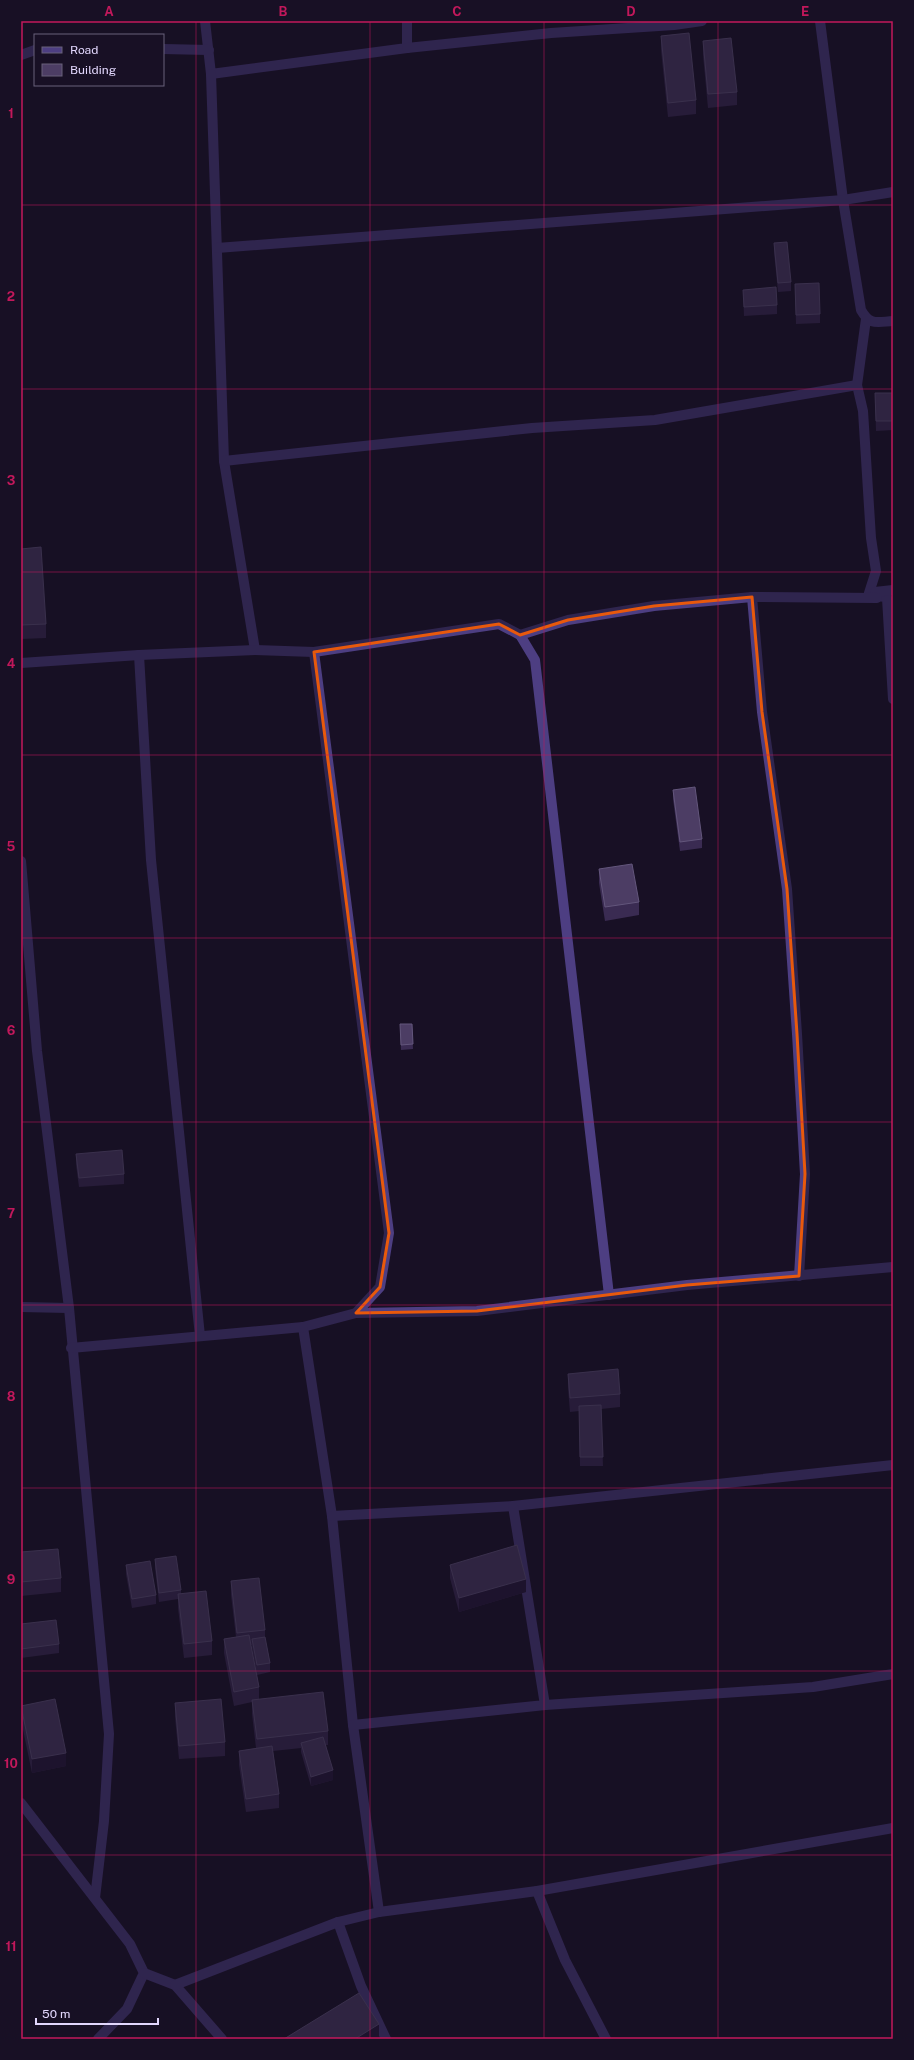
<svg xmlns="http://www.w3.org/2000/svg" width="914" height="2060" font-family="'Public Sans',sans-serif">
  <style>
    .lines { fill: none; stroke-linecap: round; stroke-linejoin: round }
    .street { stroke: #4d3e82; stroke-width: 10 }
    .wall { fill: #3a2b52 }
    .shaded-wall { fill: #251838 }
    .building { fill: #4c3d64; stroke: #63567c }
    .marked { fill: none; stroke: #e8590c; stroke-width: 3; stroke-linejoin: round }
    .grid { fill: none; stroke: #c2185b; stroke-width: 1; stroke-opacity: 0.55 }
    .neatline { fill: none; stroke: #c2185b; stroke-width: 1.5 }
    .grid-label { font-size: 13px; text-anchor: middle; font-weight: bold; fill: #c2185b }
  </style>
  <rect width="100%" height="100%" fill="#181025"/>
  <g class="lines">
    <!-- street -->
    <g class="street">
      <polyline points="205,21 211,74 407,48 407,21"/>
      <path d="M820 21 843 200 861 310C870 326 877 322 893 321"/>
      <polyline points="407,48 551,33 674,25 702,21"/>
      <polyline points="163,49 209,50"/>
      <polyline points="21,55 35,50"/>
      <polyline points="211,74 224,461 255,650"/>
      <polyline points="217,248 843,200 893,192"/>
      <polyline points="866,319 857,385 863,411 871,538 876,571 869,593 887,598 893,699"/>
      <polyline points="224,461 532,428 655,420 857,385"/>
      <polyline points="875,592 893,590"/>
      <polyline points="752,597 762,712 787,889 797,1034 805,1174 799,1276"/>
      <polyline points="520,635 568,620 654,606 752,597 877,598"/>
      <polyline points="314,652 389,1233 380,1287 356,1313 303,1327 332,1516 353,1725 379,1912"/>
      <polyline points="139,655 151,860 200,1336"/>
      <polyline points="21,663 139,655 255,650 314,652 499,624 520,635 535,660 609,1295"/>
      <polyline points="21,861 37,1051 69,1308 109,1734 104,1821 95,1898"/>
      <polyline points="21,1307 69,1308"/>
      <polyline points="356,1313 477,1311 687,1285 893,1267"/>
      <polyline points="71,1348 303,1327"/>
      <polyline points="332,1516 513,1506 893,1465"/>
      <polyline points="545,1705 813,1687 893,1674"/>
      <polyline points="353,1725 545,1705 513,1506"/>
      <polyline points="21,1803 130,1944 144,1973 127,2009 98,2039"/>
      <polyline points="537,1891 565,1960 606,2039"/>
      <polyline points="338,1922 361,1986 386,2039"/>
      <polyline points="144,1973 175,1985 222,2039"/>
      <polyline points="175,1985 338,1922 379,1912 537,1891 893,1828"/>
    </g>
  </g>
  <!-- wall -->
  <g class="wall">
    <polygon points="661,36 696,100 696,114 668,117 661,50"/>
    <polygon points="703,41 737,92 737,105 708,108 703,55"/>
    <polygon points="774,243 791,282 791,291 778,292 774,252"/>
    <polygon points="795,284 820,314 820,323 796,324"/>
    <polygon points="743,290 777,305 777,314 744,316"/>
    <polygon points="875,393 893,393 893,430 876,431"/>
    <polygon points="21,549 46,624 46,638 21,639"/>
    <polygon points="673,790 702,839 702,848 680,851 673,799"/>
    <polygon points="599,869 639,902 639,915 605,921 599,883"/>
    <polygon points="412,1024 413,1049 401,1050 400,1029"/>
    <polygon points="76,1154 124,1174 124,1184 79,1187 76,1164"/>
    <polygon points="568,1374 620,1394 620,1407 601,1409 603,1466 580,1466 579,1411 570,1412 568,1388"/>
    <polygon points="21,1552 61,1578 61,1592 21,1596"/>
    <polygon points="155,1559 181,1590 181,1594 212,1641 212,1655 184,1658 178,1608 178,1599 159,1602 155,1568"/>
    <polygon points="126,1565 156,1595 156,1604 132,1608 126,1574"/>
    <polygon points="450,1565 526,1592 459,1612 450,1578"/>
    <polygon points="231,1581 265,1630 265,1637 270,1663 270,1672 257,1675 252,1648 252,1645 251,1645 259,1687 259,1700 328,1731 328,1745 326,1745 333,1780 311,1786 301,1752 301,1748 273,1751 279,1794 279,1808 246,1812 239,1765 239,1751 256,1748 252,1714 252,1702 234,1706 224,1653 224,1639 236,1637 231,1595"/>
    <polygon points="21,1624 59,1644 59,1653 21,1658"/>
    <polygon points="175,1703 225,1742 225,1756 179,1759 175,1717"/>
    <polygon points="21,1706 66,1766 32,1773 21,1720"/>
  </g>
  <!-- shaded-wall -->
  <g class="shaded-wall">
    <polygon points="526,1579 526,1592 459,1612 459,1598"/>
    <polygon points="66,1753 66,1766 32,1773 32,1759"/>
    <polygon points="333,1770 333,1780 311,1786 311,1777"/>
    <polygon points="379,2024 379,2039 355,2039"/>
  </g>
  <!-- building -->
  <g class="building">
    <polygon points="689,33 696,100 668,103 661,36"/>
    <polygon points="731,38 737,92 708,94 703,41"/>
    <polygon points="787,242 791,282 778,283 774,243"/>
    <polygon points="819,283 820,314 796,315 795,284"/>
    <polygon points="776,287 777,305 744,307 743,290"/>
    <polygon points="875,393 893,393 893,421 876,421"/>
    <polygon points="41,547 46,624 21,625 21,549"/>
    <polygon points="695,787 702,839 680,842 673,790"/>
    <polygon points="632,864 639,902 605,907 599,869"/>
    <polygon points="400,1024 412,1024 413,1044 401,1045"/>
    <polygon points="122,1150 124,1174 79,1178 76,1154"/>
    <polygon points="618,1369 620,1394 570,1398 568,1374"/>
    <polygon points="601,1405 603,1457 580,1457 579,1406"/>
    <polygon points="517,1545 526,1579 459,1598 450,1565"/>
    <polygon points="58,1549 61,1578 21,1582 21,1552"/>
    <polygon points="176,1556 181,1590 159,1593 155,1559"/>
    <polygon points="150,1561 156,1595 132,1599 126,1565"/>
    <polygon points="259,1578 265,1630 237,1633 231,1581"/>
    <polygon points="206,1591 212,1641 184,1644 178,1594"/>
    <polygon points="56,1620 59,1644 21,1649 21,1624"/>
    <polygon points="249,1635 259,1687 234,1692 224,1639"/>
    <polygon points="265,1637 270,1663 257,1665 252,1639"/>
    <polygon points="323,1692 328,1731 257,1739 252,1700"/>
    <polygon points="55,1699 66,1753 32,1759 21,1706"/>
    <polygon points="221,1699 225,1742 179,1746 175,1703"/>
    <polygon points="323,1737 333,1770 311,1777 301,1743"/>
    <polygon points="272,1746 279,1794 246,1799 239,1751"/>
    <polygon points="359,1993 379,2024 355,2039 284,2039"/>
  </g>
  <!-- marked area -->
  <path d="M0 0H914V2060H0ZM752 597 762 712 787 889 797 1034 805 1174 799 1276 687 1285 477 1311 356 1313 380 1287 389 1233 314 652 499 624 520 635 568 620 654 606Z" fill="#181025" fill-opacity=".55" fill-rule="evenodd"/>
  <path class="marked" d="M752 597 762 712 787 889 797 1034 805 1174 799 1276 687 1285 477 1311 356 1313 380 1287 389 1233 314 652 499 624 520 635 568 620 654 606Z"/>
  <!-- grid -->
  <path class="grid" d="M196 21V2039M370 21V2039M544 21V2039M718 21V2039M21 205H893M21 389H893M21 572H893M21 755H893M21 938H893M21 1122H893M21 1305H893M21 1488H893M21 1671H893M21 1855H893"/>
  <!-- border -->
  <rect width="914" height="2060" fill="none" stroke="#181025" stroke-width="44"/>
  <!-- legend -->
  <rect x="34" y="34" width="130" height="52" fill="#181025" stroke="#69607b"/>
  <rect x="42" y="47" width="20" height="6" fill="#4d3e82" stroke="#69607b"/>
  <text x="70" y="54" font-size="12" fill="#e2d7fd">Road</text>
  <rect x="42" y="64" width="20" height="12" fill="#4c3d64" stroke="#69607b"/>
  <text x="70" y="74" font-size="12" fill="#e2d7fd">Building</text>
  <!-- scale -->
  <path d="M36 2018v6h122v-6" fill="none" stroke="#e2d7fd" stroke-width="2"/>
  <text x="42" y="2018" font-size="12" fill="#e2d7fd" stroke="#181025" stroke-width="3" paint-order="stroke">50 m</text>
  <rect x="22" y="22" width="870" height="2016" class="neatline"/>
  <g class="grid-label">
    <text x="109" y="16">A</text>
    <text x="283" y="16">B</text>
    <text x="457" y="16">C</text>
    <text x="631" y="16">D</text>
    <text x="805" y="16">E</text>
    <text x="11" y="118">1</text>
    <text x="11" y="301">2</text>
    <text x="11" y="485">3</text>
    <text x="11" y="668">4</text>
    <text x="11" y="851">5</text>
    <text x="11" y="1035">6</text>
    <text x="11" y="1218">7</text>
    <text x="11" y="1401">8</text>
    <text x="11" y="1584">9</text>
    <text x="11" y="1768">10</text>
    <text x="11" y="1951">11</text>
  </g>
</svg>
